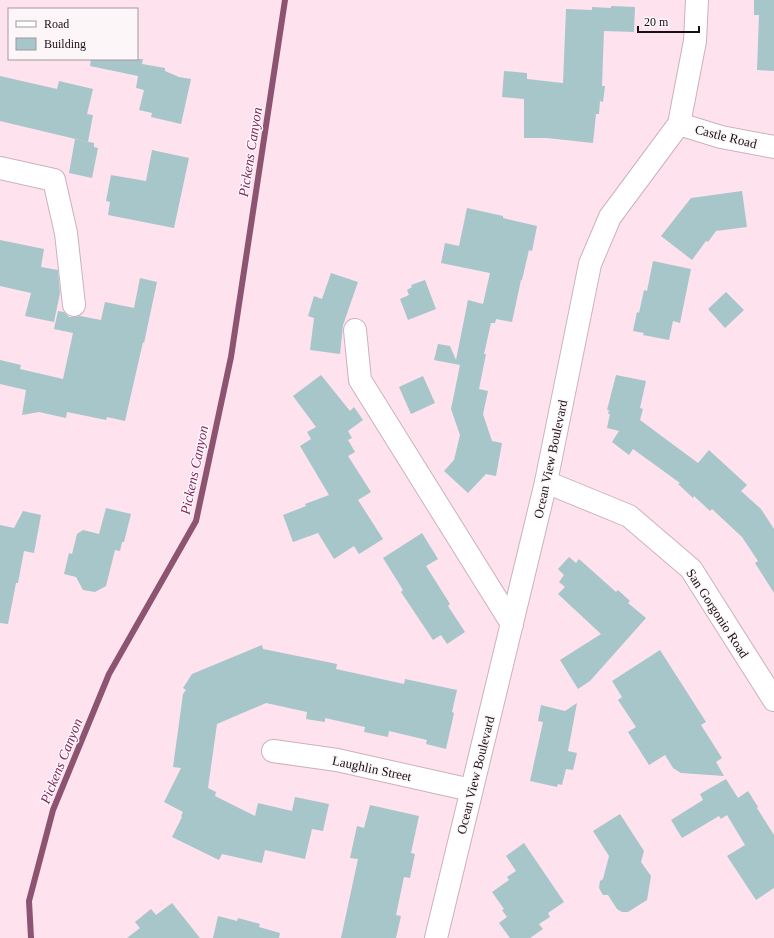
<svg xmlns="http://www.w3.org/2000/svg" width="774" height="938" font-family="Georgia,serif">
  <style>
    .lines { fill: none; stroke-linecap: round; stroke-linejoin: round }
    .stream { stroke: #8c5470; stroke-width: 6 }
    .building { fill: #a6c6c9 }
    .minor-casing { stroke: #ccb1bd; stroke-width: 24 }
    .minor { stroke: #fff; stroke-width: 22 }
    .labels { text-anchor: middle; stroke-width: 3; stroke-linejoin: round; paint-order: stroke }
    .street-label { font-size: 13px; fill: #191014; stroke: #fcf6f9 }
    .water-label { font-size: 14px; font-style: italic; fill: #82265b; stroke: #fcf6f9 }
  </style>
  <rect width="100%" height="100%" fill="#fee2ee"/>
  <g class="lines">
    <!-- stream -->
    <polyline class="stream" points="31,938 29,901 53,810 109,674 196,521 231,357 285,0"/>
  </g>
  <!-- building -->
  <g class="building">
    <polygon points="754,0 774,0 774,71 757,70 759,15 754,15"/>
    <polygon points="611,6 635,7 634,32 604,31 602,86 605,86 603,102 600,101 599,114 596,114 593,143 547,138 524,138 524,99 502,97 504,71 527,73 527,79 563,83 566,9 592,10 592,7 611,8"/>
    <polygon points="91,59 143,59 142,64 165,68 165,71 179,77 191,79 181,124 151,117 152,113 139,110 144,90 136,88 138,76 90,66"/>
    <polygon points="0,76 57,89 59,81 93,89 87,114 93,115 88,142 0,121"/>
    <polygon points="75,139 94,143 94,147 98,148 92,178 69,173"/>
    <polygon points="152,150 189,158 174,228 108,215 110,202 106,201 111,175 146,181"/>
    <polygon points="742,191 747,227 716,231 708,242 706,241 692,260 661,236 691,198"/>
    <polygon points="467,208 503,216 503,218 537,226 532,251 529,250 522,280 521,280 512,322 496,319 495,323 491,323 484,354 486,354 479,389 488,391 483,414 492,441 502,443 496,476 486,474 468,493 444,471 454,460 460,435 451,409 460,365 434,360 438,344 450,346 456,360 468,300 483,304 490,273 441,263 445,243 459,246"/>
    <polygon points="0,240 44,249 41,267 58,270 60,293 54,322 25,316 31,293 0,286"/>
    <polygon points="653,261 691,269 680,323 673,321 669,340 643,335 644,333 633,331 637,312 639,313 644,290 647,291"/>
    <polygon points="331,273 358,282 343,325 340,354 310,350 314,318 308,316 314,296 322,299"/>
    <polygon points="140,278 157,282 144,343 143,342 125,421 107,417 106,420 67,412 66,418 39,412 22,415 26,390 0,384 0,360 21,365 20,369 63,379 73,333 54,329 58,311 64,312 69,317 75,317 80,316 101,320 105,302 134,308"/>
    <polygon points="425,280 436,309 408,320 400,299 409,295 407,290 412,287 411,285"/>
    <polygon points="726,292 744,310 725,328 708,309"/>
    <polygon points="321,375 350,411 354,407 363,420 348,431 352,438 348,440 355,452 348,456 371,492 358,500 383,539 359,554 354,546 334,559 318,533 293,542 283,515 306,506 305,504 329,495 300,446 311,439 307,432 316,427 293,396"/>
    <polygon points="616,375 646,381 640,408 643,409 640,420 698,463 709,450 747,485 741,491 761,509 774,529 774,593 755,563 758,561 742,537 712,509 710,511 694,496 693,498 678,484 680,483 633,449 629,455 612,442 619,431 607,428 610,414 608,414 609,410 607,410"/>
    <polygon points="423,376 435,403 411,414 399,387"/>
    <polygon points="106,508 131,514 124,542 122,542 120,551 115,550 106,586 95,592 83,590 76,577 64,574 69,553 72,554 77,534 83,530 99,534"/>
    <polygon points="23,511 41,515 34,553 24,551 18,583 16,583 8,624 0,623 0,525 14,528"/>
    <polygon points="422,533 438,559 426,566 450,604 448,606 465,632 447,644 441,635 433,640 401,592 403,590 383,558"/>
    <polygon points="569,557 576,563 579,559 616,592 618,590 630,601 628,603 646,618 590,681 578,689 560,660 601,634 558,594 565,587 559,582 564,575 558,569"/>
    <polygon points="262,645 263,649 337,664 336,669 404,684 405,679 457,690 452,712 454,713 446,749 426,744 427,740 389,731 388,737 364,732 365,727 325,718 325,722 306,719 307,712 266,703 217,724 208,788 216,792 215,796 255,816 258,803 292,811 295,797 329,804 323,831 312,829 305,859 265,850 262,863 222,854 219,860 172,837 182,817 181,816 183,812 164,802 181,768 173,767 183,694 186,690 183,688 192,674"/>
    <polygon points="660,650 706,722 701,725 722,758 716,762 724,776 681,773 673,768 665,755 649,765 628,732 636,727 618,700 622,697 612,681"/>
    <polygon points="577,703 568,751 577,753 573,770 566,769 562,785 558,784 557,787 530,781 543,722 538,721 541,705 565,711"/>
    <polygon points="726,779 738,798 748,791 758,807 757,808 774,835 774,888 756,900 727,856 745,845 727,815 721,819 719,816 682,838 671,820 703,800 700,794"/>
    <polygon points="370,805 419,816 411,853 415,854 410,878 404,877 396,915 401,916 396,938 341,938 358,859 350,858 357,826 364,828"/>
    <polygon points="620,814 644,851 641,862 651,876 647,900 628,912 622,912 617,909 608,895 603,895 599,888 600,881 603,879 609,856 593,831"/>
    <polygon points="524,843 564,902 548,913 550,917 539,924 543,929 530,938 510,938 499,923 507,917 502,910 504,909 492,892 509,880 507,877 516,871 506,856"/>
    <polygon points="172,903 200,938 127,938 140,928 135,922 151,909 156,915"/>
    <polygon points="218,916 237,921 238,918 260,924 259,927 280,933 279,938 213,938"/>
  </g>
  <g class="lines">
    <!-- minor casing -->
    <g class="minor-casing">
      <g id="minor">
        <polyline points="679,124 721,137 774,147"/>
        <polyline points="0,168 54,180 66,233 74,305"/>
        <polyline points="355,330 360,380 512,624"/>
        <polyline points="546,482 629,516 691,569 774,700"/>
        <polyline points="273,751 337,760 471,790"/>
        <polyline points="436,938 546,482 590,264 610,217 679,124 695,41 697,0"/>
      </g>
    </g>
    <!-- minor -->
    <use href="#minor" class="minor"/>
  </g>
  <g class="labels">
    <!-- street labels -->
    <g class="street-label">
      <text transform="translate(726 136) rotate(14)" y="5">Castle Road</text>
      <text transform="translate(550 459) rotate(-78)" y="5">Ocean View Boulevard</text>
      <text transform="translate(718 613) rotate(57)" y="5">San Gorgonio Road</text>
      <text transform="translate(372 768) rotate(12)" y="5">Laughlin Street</text>
      <text transform="translate(475 775) rotate(-76)" y="5">Ocean View Boulevard</text>
    </g>
    <!-- water labels -->
    <g class="water-label">
      <text transform="translate(250 152) rotate(-81)" y="5">Pickens Canyon</text>
      <text transform="translate(194 470) rotate(-78)" y="5">Pickens Canyon</text>
      <text transform="translate(61 761) rotate(-68)" y="5">Pickens Canyon</text>
    </g>
  </g>
  <!-- legend -->
  <rect x="8" y="8" width="130" height="52" fill="#fcf6f9" stroke="#a19a9d"/>
  <rect x="16" y="21" width="20" height="6" fill="#ffffff" stroke="#a19a9d"/>
  <text x="44" y="28" font-size="12" fill="#191014">Road</text>
  <rect x="16" y="38" width="20" height="12" fill="#a6c6c9" stroke="#a19a9d"/>
  <text x="44" y="48" font-size="12" fill="#191014">Building</text>
  <!-- scale -->
  <path d="M638 26v6h61v-6" fill="none" stroke="#191014" stroke-width="2"/>
  <text x="644" y="26" font-size="12" fill="#191014" stroke="#fcf6f9" stroke-width="3" paint-order="stroke">20 m</text>
</svg>
